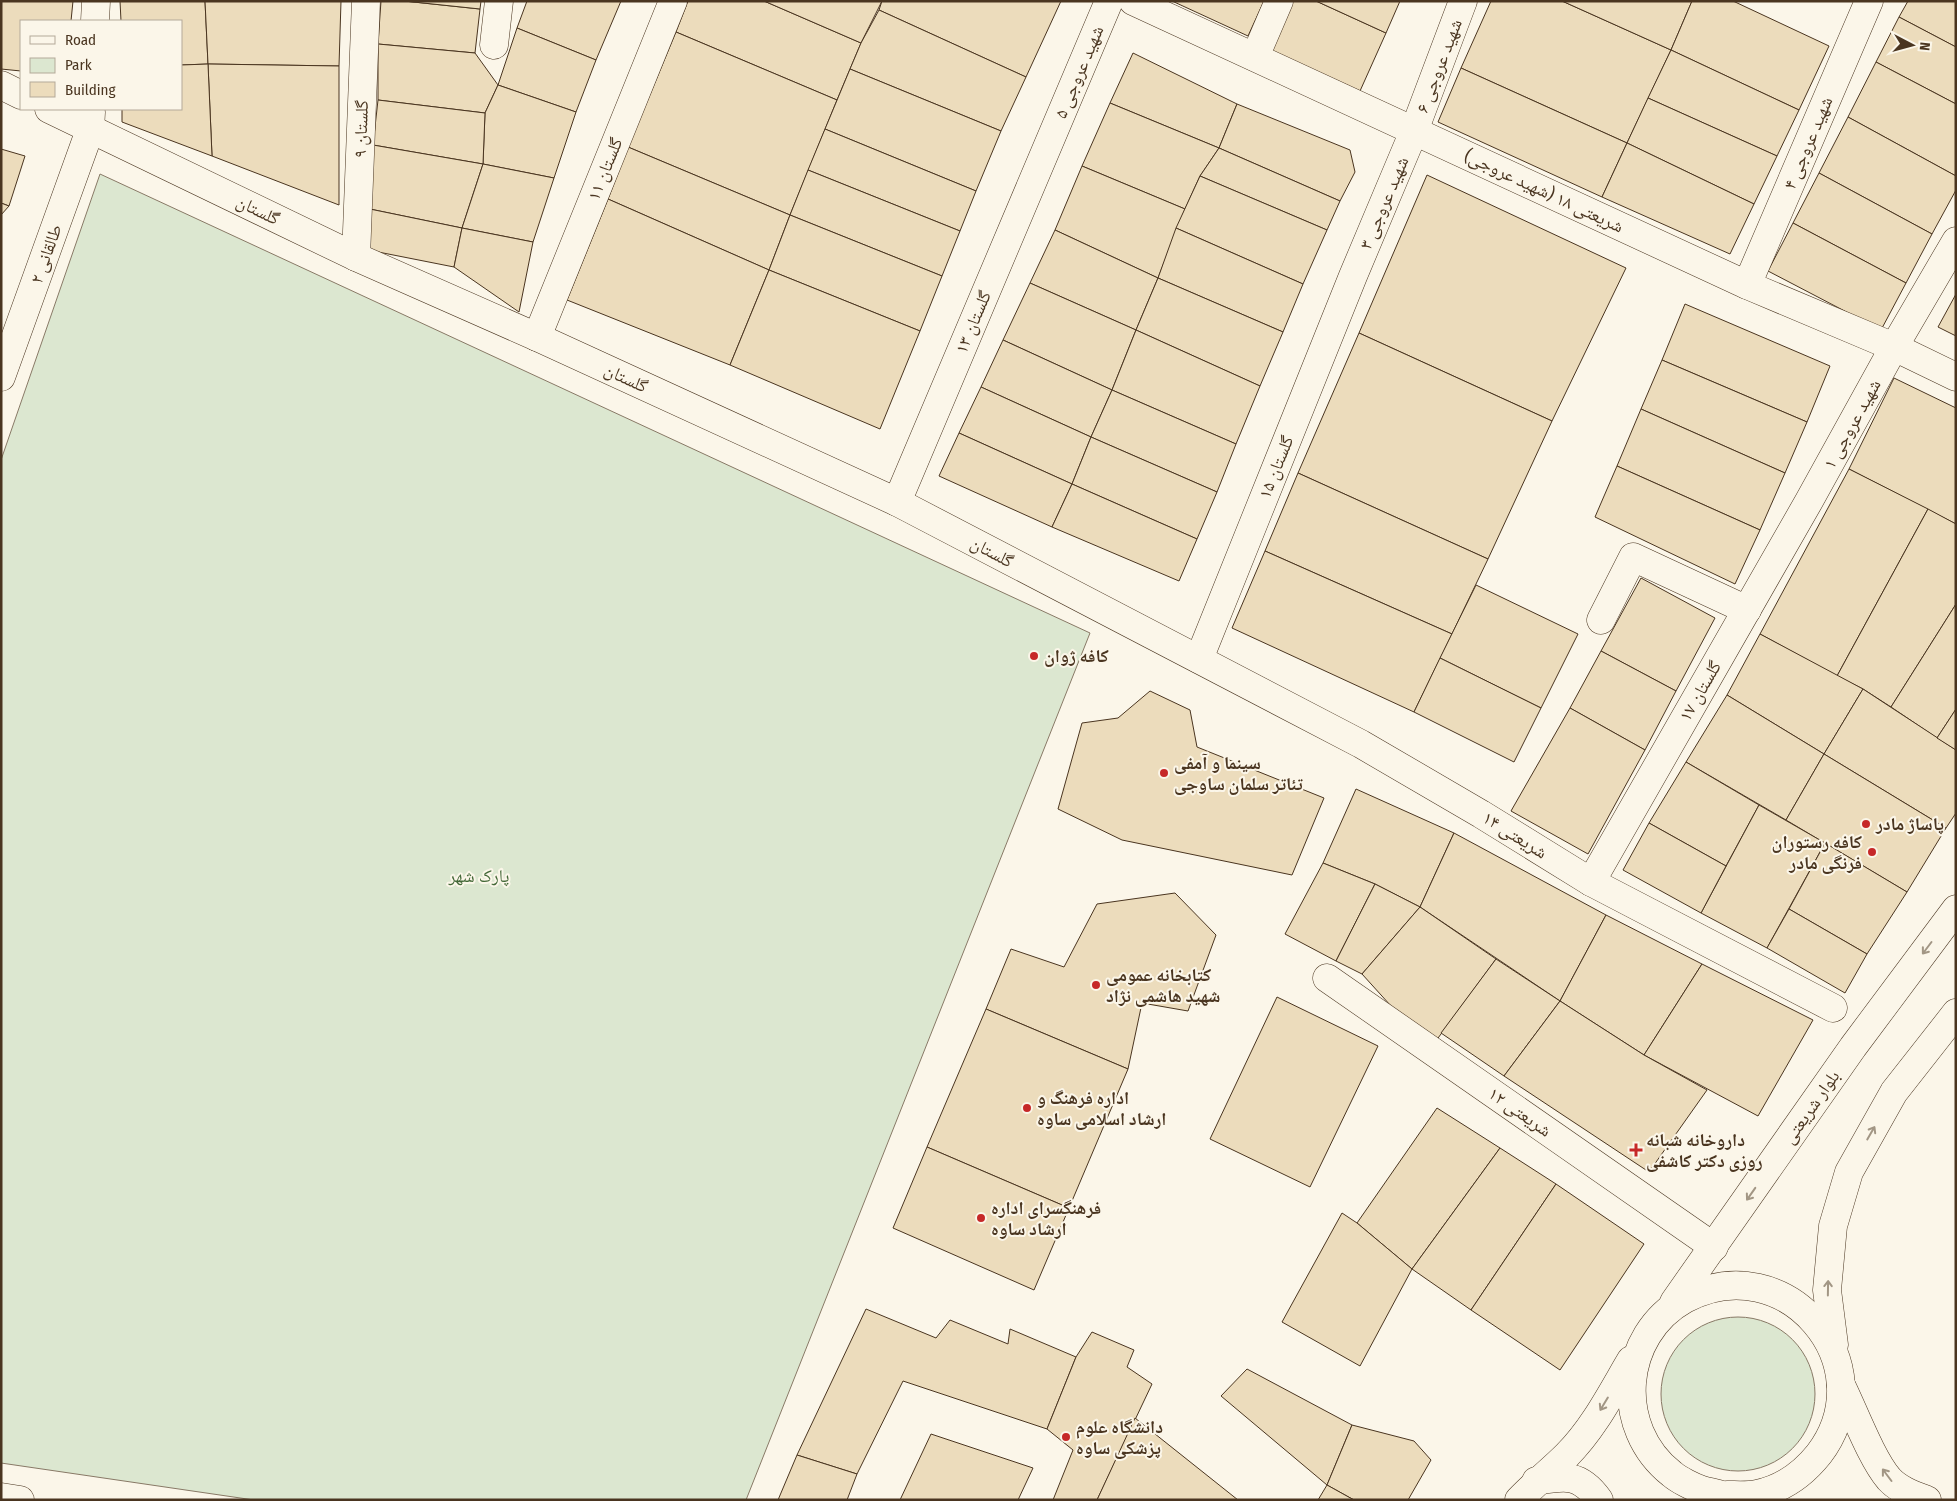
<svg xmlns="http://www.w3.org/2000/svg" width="1957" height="1501" font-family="'Fira Sans Condensed','Noto Naskh Arabic',sans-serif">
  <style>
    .green { fill: #dce7d0; stroke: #887966 }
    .building { fill: #ecdcbc; stroke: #4a3520 }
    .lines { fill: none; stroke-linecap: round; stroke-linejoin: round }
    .street-casing { stroke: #4a3520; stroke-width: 29 }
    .secondary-casing { stroke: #4a3520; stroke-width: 29 }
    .street { stroke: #fbf6e9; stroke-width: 28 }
    .secondary { stroke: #fbf6e9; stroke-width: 28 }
    .oneway { stroke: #a29684 }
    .poi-dot { fill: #c62828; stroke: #fbf6e9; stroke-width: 2 }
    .labels { text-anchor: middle; stroke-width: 4; stroke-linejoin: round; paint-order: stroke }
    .street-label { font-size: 18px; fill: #4a3520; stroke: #fbf6e9 }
    .poi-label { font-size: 18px; font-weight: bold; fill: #4a3520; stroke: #fbf6e9; text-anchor: start }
    .park-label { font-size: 18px; fill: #436837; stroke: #fbf6e9 }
  </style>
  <rect width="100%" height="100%" fill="#fbf6e9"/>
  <!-- green -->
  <g class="green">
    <polygon points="100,174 1090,633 746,1500 254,1500 1,1463 1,460"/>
    <circle cx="1738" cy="1394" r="77"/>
  </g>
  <!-- building -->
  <g class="building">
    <polygon points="1,1 73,1 71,21 21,21 21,71 1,69"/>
    <polygon points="120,1 205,1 208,64 181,65 181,21 121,21"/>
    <polygon points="205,1 341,1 339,66 208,64"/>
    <polygon points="381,1 404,1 480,9 475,53 378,44"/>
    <polygon points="404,1 481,1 480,9"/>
    <polygon points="527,1 621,1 596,60 517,28"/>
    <polygon points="688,1 764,1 861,43 837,100 676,32"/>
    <polygon points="764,1 882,1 861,43"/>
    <polygon points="882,1 1061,1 1026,77 879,10"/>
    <polygon points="1172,1 1264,1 1248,36"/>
    <polygon points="1292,1 1316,1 1386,33 1360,91 1270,50"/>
    <polygon points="1316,1 1400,1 1386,33"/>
    <polygon points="1491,1 1562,1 1671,50 1627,143 1461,68"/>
    <polygon points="1562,1 1692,1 1671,50"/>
    <polygon points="1692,1 1733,1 1829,46 1799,110 1671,50"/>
    <polygon points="1908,1 1956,1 1956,47 1899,17"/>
    <polygon points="879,10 1026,77 1001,131 850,69 861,43"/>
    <polygon points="1899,17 1956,47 1956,104 1876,62"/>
    <polygon points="517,28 596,60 576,112 498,85"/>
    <polygon points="676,32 837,100 790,215 628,147"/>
    <polygon points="378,44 475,53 498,85 485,113 378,100"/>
    <polygon points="1671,50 1799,110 1777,156 1648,98"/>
    <polygon points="1133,53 1237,104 1219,148 1110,103"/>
    <polygon points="1876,62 1956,104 1956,176 1848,117"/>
    <polygon points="208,64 339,66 339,205 212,156"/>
    <polygon points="208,64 212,156 122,122 122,109 181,109 181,65"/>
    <polygon points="1461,68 1627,143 1602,197 1438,122"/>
    <polygon points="850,69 1001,131 976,191 825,129"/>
    <polygon points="498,85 576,112 554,178 483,164 485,113"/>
    <polygon points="1648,98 1777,156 1754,204 1627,143"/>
    <polygon points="378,100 485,113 483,164 373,145"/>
    <polygon points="1110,103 1219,148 1200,176 1185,209 1082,166"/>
    <polygon points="1237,104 1350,150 1355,172 1340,201 1219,148"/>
    <polygon points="1848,117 1956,176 1956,190 1932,234 1819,173"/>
    <polygon points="825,129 976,191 960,231 808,170"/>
    <polygon points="1627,143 1754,204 1730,254 1602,197"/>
    <polygon points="373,145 483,164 462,228 365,208"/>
    <polygon points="628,147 790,215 769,270 608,199"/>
    <polygon points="1219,148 1340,201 1327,230 1200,176"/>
    <polygon points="1,149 25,156 9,206 1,203"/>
    <polygon points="483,164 554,178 533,242 462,228"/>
    <polygon points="1082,166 1185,209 1158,278 1055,230"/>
    <polygon points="808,170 960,231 942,276 790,215"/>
    <polygon points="1819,173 1932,234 1906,283 1793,223"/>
    <polygon points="1427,175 1626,268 1552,421 1359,333"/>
    <polygon points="1200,176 1327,230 1303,284 1176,228"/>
    <polygon points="608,199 769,270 730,365 567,300"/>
    <polygon points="1,203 9,206 1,215"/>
    <polygon points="365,208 462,228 454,267 358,248"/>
    <polygon points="790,215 942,276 920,331 769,270"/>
    <polygon points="1793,223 1906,283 1881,330 1768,271"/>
    <polygon points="462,228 533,242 519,312 454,267"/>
    <polygon points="1176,228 1303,284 1283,332 1158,278"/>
    <polygon points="1055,230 1158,278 1136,330 1030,283"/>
    <polygon points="769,270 920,331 880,429 730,365"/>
    <polygon points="1158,278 1283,332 1260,386 1136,330"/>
    <polygon points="1030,283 1136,330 1112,390 1003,340"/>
    <polygon points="1956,294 1956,336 1938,327"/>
    <polygon points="1685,304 1830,366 1807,422 1662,360"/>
    <polygon points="1136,330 1260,386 1236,444 1112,390"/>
    <polygon points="1359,333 1552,421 1488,559 1298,473"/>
    <polygon points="1003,340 1112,390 1091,437 981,387"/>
    <polygon points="1662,360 1807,422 1785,473 1641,409"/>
    <polygon points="1894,378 1956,408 1956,524 1849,469"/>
    <polygon points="981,387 1091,437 1072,484 959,433"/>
    <polygon points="1112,390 1236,444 1217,492 1091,437"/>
    <polygon points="1641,409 1785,473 1760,530 1617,466"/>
    <polygon points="959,433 1072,484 1052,527 939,476"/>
    <polygon points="1091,437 1217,492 1197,539 1072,484"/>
    <polygon points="1617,466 1760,530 1735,584 1595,517"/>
    <polygon points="1849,469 1928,509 1837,676 1760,634"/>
    <polygon points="1298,473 1488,559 1452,634 1265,551"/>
    <polygon points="1072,484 1197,539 1179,581 1052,527"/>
    <polygon points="1928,509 1956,524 1956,604 1891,707 1863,689 1837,676"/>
    <polygon points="1265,551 1452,634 1414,712 1232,628"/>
    <polygon points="1641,578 1715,618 1676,691 1601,651"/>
    <polygon points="1476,585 1578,634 1541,708 1440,658"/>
    <polygon points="1956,604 1956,709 1937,738 1891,707"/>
    <polygon points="1760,634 1863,689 1824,754 1727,695"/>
    <polygon points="1601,651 1676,691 1645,750 1570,708"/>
    <polygon points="1440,658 1541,708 1514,762 1414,712"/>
    <polygon points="1863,689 1956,750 1956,813 1946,828 1824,754"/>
    <polygon points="1150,691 1190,710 1197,747 1324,798 1292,875 1122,840 1058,809 1082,723 1118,718"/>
    <polygon points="1727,695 1824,754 1786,820 1686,762"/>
    <polygon points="1570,708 1645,750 1588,854 1511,811"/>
    <polygon points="1956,709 1956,750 1937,738"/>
    <polygon points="1824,754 1946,828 1907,892 1786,820"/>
    <polygon points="1686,762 1759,805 1726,866 1649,823"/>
    <polygon points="1356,789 1454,833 1420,907 1375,884 1323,863"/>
    <polygon points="1759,805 1825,843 1767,948 1701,913"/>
    <polygon points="1649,823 1726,866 1701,913 1623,870"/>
    <polygon points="1454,833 1606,915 1560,1001 1420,907"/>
    <polygon points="1825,843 1907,892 1867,954 1789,909"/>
    <polygon points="1323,863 1375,884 1336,961 1285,934"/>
    <polygon points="1375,884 1420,907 1362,974 1336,961"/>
    <polygon points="1175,893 1216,935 1188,1011 1142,1003 1128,1069 986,1009 1011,949 1064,967 1097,904"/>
    <polygon points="1420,907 1496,959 1430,1049 1362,974"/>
    <polygon points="1789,909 1867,954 1845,993 1767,948"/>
    <polygon points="1606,915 1702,964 1644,1055 1560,1001"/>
    <polygon points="1496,959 1560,1001 1504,1076 1441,1033"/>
    <polygon points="1702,964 1813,1020 1758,1116 1644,1055"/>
    <polygon points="1277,997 1378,1046 1310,1187 1210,1139"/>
    <polygon points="1560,1001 1644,1055 1707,1090 1649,1172 1504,1076"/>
    <polygon points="986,1009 1128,1069 1069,1208 927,1147"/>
    <polygon points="1437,1108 1500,1148 1412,1269 1357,1223"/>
    <polygon points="927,1147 1069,1208 1034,1290 893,1228"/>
    <polygon points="1500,1148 1556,1184 1471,1310 1412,1269"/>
    <polygon points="1556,1184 1644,1244 1560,1370 1471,1310"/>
    <polygon points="1342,1213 1357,1223 1412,1269 1360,1366 1282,1322"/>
    <polygon points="866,1309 936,1338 950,1320 1008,1344 1010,1329 1076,1357 1047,1429 903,1381 857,1474 797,1455"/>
    <polygon points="1092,1332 1134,1350 1127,1367 1152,1384 1097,1500 1053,1500 1073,1450 1047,1429 1076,1357"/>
    <polygon points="1247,1369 1352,1425 1327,1485 1221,1396"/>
    <polygon points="1135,1418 1238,1500 1097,1500"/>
    <polygon points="1352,1425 1414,1441 1431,1460 1408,1500 1354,1500 1327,1485"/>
    <polygon points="931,1434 1033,1468 1018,1500 900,1500"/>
    <polygon points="797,1455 857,1474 847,1500 778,1500"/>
    <polygon points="1327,1485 1354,1500 1318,1500"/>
  </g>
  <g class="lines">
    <!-- street casing -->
    <g class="street-casing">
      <g id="street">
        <polyline points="1133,1 1747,285 1894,347 1956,377"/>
        <polyline points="95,21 96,1"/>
        <polyline points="494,45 499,1"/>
        <polyline points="1255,57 1279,1"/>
        <polyline points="1,85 21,95"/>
        <polyline points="49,109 356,257 537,337 897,502 1361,744 1481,814 1591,882 1833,1008"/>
        <polyline points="356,257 366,1"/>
        <polyline points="1747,285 1869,1"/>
        <polyline points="537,337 673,1"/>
        <polyline points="1,377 90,130 91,112"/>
        <polyline points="897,502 1109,1"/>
        <polyline points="1601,620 1633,557 1747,610"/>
        <polyline points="1199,659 1353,276 1414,131 1463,1"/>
        <polyline points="1591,882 1809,501 1894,347 1956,241"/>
        <polyline points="1327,978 1714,1247"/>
      </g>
    </g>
    <!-- secondary casing -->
    <g class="secondary-casing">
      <g id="secondary">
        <polyline points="1674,1302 1853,1047 1956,909"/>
        <polyline points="1834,1345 1827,1290 1833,1226 1849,1172 1894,1092 1956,1013"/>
        <path d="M1841 1385C1854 1411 1871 1458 1889 1479 1899 1490 1914 1495 1927 1500"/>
        <path d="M1536 1481C1565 1476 1580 1473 1599 1500"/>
        <path d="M1727 1495C1736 1495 1747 1496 1757 1494 1782 1489 1803 1474 1819 1454 1887 1364 1785 1245 1685 1299 1620 1335 1613 1428 1672 1474 1679 1480 1693 1487 1702 1490 1713 1493 1724 1494 1734 1500"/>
        <polyline points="1,1497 20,1500"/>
        <path d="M1519 1500C1534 1484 1551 1471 1567 1455 1594 1428 1612 1392 1631 1360"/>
      </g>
    </g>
    <!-- street -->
    <use href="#street" class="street"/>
    <!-- secondary -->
    <use href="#secondary" class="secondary"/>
  </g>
  <!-- one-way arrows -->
  <defs><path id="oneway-shaft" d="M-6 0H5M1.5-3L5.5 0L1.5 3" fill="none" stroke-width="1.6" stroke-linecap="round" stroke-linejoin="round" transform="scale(1.25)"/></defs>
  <g class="oneway">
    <use href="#oneway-shaft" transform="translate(1927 948) rotate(127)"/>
    <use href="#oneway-shaft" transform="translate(1871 1133) rotate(-60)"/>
    <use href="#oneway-shaft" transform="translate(1751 1194) rotate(125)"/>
    <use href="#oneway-shaft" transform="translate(1828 1288) rotate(-89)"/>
    <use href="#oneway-shaft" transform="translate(1604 1404) rotate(121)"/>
    <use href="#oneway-shaft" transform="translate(1887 1475) rotate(-127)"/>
  </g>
  <!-- markers -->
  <g class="poi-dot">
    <circle cx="1034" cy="656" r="5"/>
    <circle cx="1164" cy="773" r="5"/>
    <circle cx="1866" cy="824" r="5"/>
    <circle cx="1872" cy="852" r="5"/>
    <circle cx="1096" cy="985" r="5"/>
    <circle cx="1027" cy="1108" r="5"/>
    <path d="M1633.5 1142.5h5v5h5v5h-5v5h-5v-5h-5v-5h5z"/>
    <circle cx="981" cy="1218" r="5"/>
    <circle cx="1066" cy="1437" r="5"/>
  </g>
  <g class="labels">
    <!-- street labels -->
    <g class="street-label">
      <text transform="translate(1439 66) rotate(-69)" y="6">شهید عروجی ۶</text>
      <text transform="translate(1079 72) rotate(-67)" y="6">شهید عروجی ۵</text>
      <text transform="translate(361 129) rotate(-88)" y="6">گلستان ۹</text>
      <text transform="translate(1808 143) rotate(-67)" y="6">شهید عروجی ۴</text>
      <text transform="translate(605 169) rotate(-68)" y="6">گلستان ۱۱</text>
      <text transform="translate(1544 191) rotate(25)" y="6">شریعتی ۱۸ (شهید عروجی)</text>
      <text transform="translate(1384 203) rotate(-67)" y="6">شهید عروجی ۳</text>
      <text transform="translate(258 210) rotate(26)" y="6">گلستان</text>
      <text transform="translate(46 254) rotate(-70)" y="6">طالقانی ۲</text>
      <text transform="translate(973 322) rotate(-67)" y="6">گلستان ۱۳</text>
      <text transform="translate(626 378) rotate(25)" y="6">گلستان</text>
      <text transform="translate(1852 424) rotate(-61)" y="6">شهید عروجی ۱</text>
      <text transform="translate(1276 467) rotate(-68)" y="6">گلستان ۱۵</text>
      <text transform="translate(992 552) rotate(28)" y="6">گلستان</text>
      <text transform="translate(1700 691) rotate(-60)" y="6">گلستان ۱۷</text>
      <text transform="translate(1515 835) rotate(32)" y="6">شریعتی ۱۴</text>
      <text transform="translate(1811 1107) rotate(-55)" y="6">بلوار شریعتی</text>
      <text transform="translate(1520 1112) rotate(35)" y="6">شریعتی ۱۲</text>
    </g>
    <!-- poi labels -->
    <g class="poi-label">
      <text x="1044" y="662">کافه ژوان</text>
      <text x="1174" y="769">سینما و آمفی<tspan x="1174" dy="21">تئاتر سلمان ساوجی</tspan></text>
      <text x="1876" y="830">پاساژ مادر</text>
      <text x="1862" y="848" text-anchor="end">کافه رستوران<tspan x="1862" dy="21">فرنگی مادر</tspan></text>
      <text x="1106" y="981">کتابخانه عمومی<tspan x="1106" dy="21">شهید هاشمی نژاد</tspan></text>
      <text x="1037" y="1104">اداره فرهنگ و<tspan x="1037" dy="21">ارشاد اسلامی ساوه</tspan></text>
      <text x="1646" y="1146">داروخانه شبانه<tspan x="1646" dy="21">روزی دکتر کاشفی</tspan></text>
      <text x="991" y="1214">فرهنگسرای اداره<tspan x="991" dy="21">ارشاد ساوه</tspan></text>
      <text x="1076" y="1433">دانشگاه علوم<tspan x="1076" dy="21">پزشکی ساوه</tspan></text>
    </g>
    <!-- park labels -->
    <g class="park-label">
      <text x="479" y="882">پارک شهر</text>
    </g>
  </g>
  <!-- border -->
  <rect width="1957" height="1501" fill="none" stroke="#4a3520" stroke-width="5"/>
  <!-- legend -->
  <rect x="20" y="20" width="162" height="90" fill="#fbf6e9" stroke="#b4a999"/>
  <rect x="30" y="36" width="25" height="8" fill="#fbf6e9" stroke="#b4a999"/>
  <text x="65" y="45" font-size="15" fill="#4a3520">Road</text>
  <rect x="30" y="58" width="25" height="15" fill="#dce7d0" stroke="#b4a999"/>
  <text x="65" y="70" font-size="15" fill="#4a3520">Park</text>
  <rect x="30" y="82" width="25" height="15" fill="#ecdcbc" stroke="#b4a999"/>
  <text x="65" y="95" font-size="15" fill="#4a3520">Building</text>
  <!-- north arrow -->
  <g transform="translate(1912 45) rotate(96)" stroke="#fbf6e9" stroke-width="4" paint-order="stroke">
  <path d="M0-4L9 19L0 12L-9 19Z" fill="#4a3520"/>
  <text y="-8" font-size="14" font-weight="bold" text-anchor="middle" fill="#4a3520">N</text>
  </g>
</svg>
